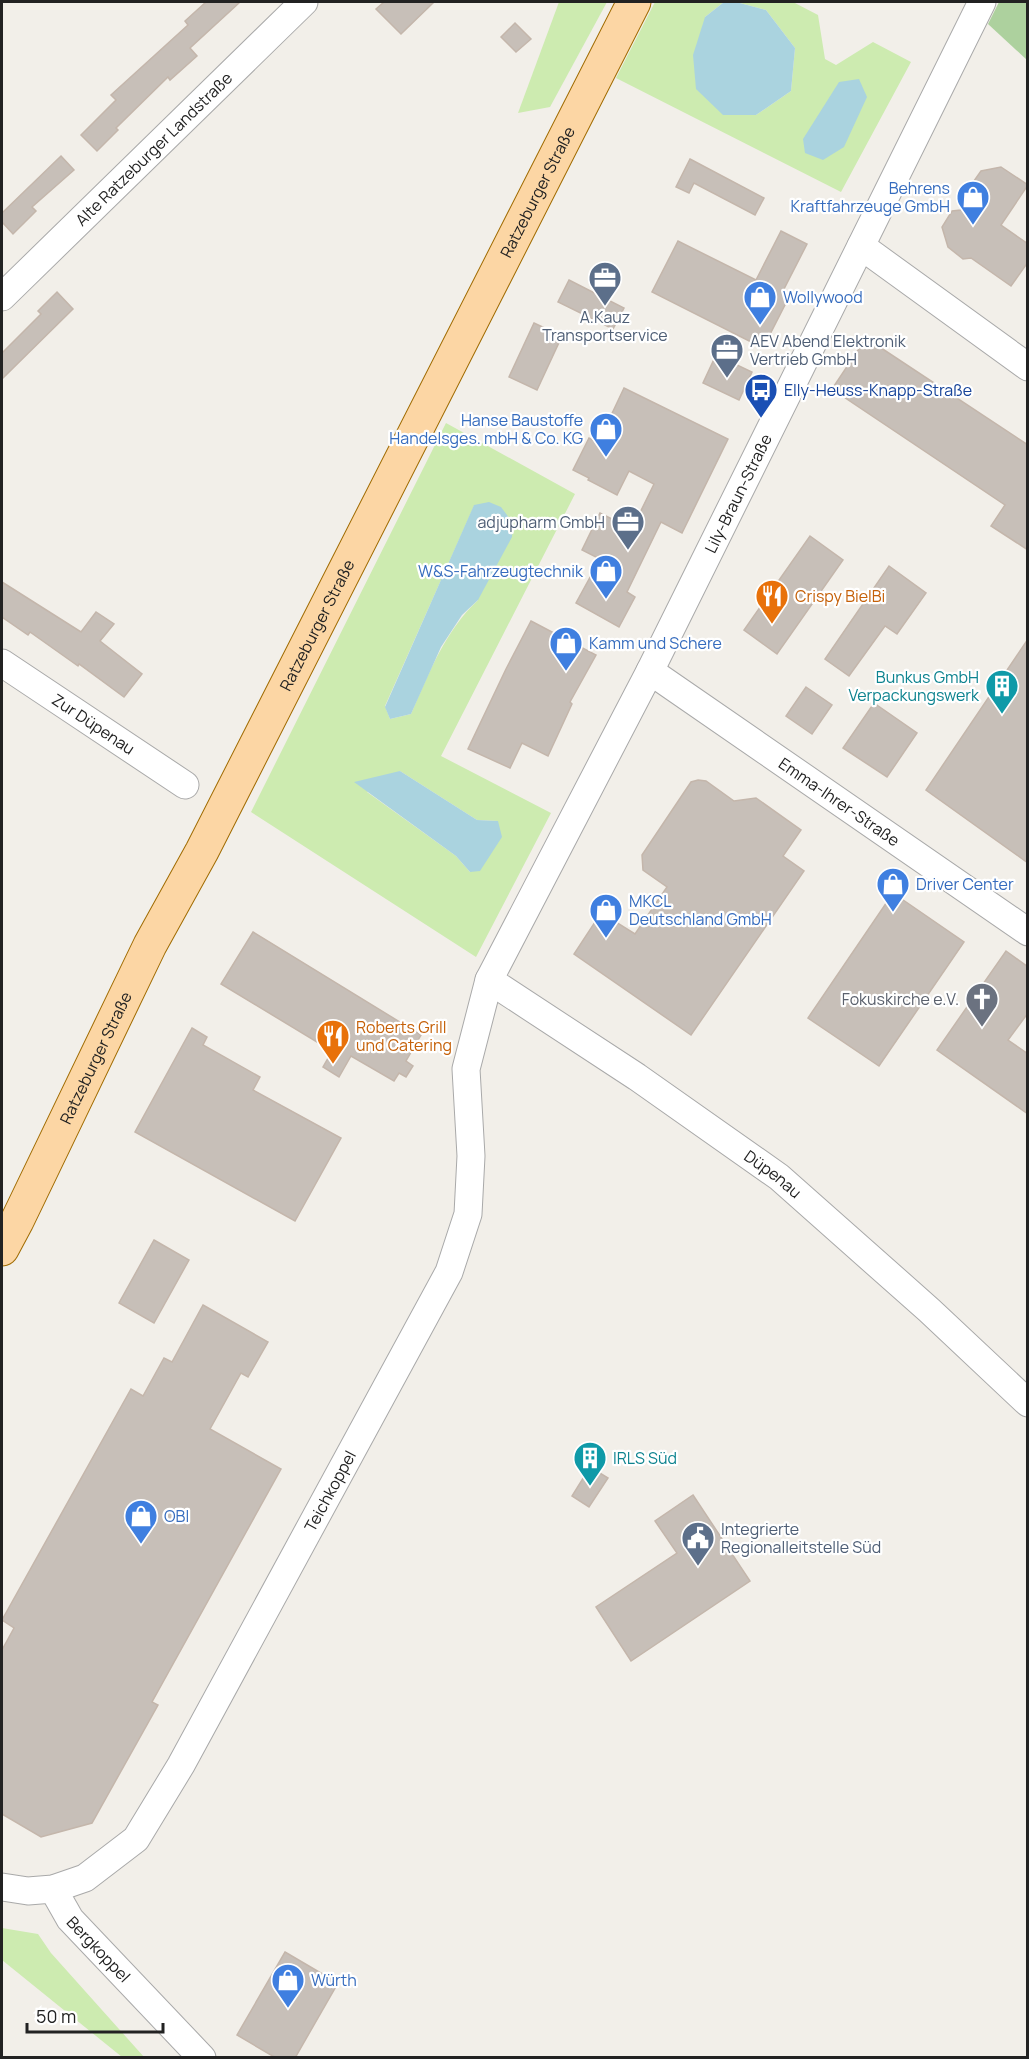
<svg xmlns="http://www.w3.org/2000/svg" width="1029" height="2059" font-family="Manrope,sans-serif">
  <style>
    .grass { fill: #cdebb0; fill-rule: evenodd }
    .forest { fill: #add19e }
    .water { fill: #aad3df }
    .building { fill: #c7bfb8; stroke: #c4b6ab; stroke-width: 1.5 }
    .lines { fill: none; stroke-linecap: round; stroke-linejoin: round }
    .minor-casing { stroke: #a9a9a9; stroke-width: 29 }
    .major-casing { stroke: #a06b00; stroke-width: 35 }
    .minor { stroke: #fff; stroke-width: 27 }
    .major { stroke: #fcd6a4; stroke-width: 33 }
    .labels { text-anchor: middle; stroke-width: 4.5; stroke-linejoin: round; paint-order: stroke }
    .street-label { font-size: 16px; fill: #222; stroke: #fff }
    .shop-label { font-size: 16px; fill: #366cbe; stroke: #fff; text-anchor: start }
    .service-label { font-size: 16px; fill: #4e5e75; stroke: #fff; text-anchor: start }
    .transit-label { font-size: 16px; fill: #164399; stroke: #fff; text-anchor: start }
    .food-label { font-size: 16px; fill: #c56008; stroke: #fff; text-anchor: start }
    .culture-label { font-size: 16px; fill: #0d838f; stroke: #fff; text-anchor: end }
    .worship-label { font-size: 16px; fill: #5b616d; stroke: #fff; text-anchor: end }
  </style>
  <rect width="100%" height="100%" fill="#f2efe9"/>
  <!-- grass -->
  <g class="grass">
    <polygon points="559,2 607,2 550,107 518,113"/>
    <polygon points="655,2 724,2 705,17 756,115 791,91 795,48 766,10 736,2 793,2 818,15 825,59 836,65 873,42 911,62 841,192 616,78"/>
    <path d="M446 423 575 494 441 756 551 813 476 957 251 812ZM474 506 478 600C445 631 429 673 411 714L390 719 385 706ZM400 771 477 820 498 821 470 872 456 856 367 792Z"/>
    <polygon points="2,1928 38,1934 51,1953 144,2057 122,2057 2,1960"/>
  </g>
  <!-- forest -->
  <polygon class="forest" points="999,2 1027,2 1027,60 988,24"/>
  <!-- water -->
  <g class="water">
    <polygon points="724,2 736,2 766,10 795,48 791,91 756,115 723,115 696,89 693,55 705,17"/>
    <polygon points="859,79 867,97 844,147 823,160 805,153 803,139 839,82"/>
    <polygon points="489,502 501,507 513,523 512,537 478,600 462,615 441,647 411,714 390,719 385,707 474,505"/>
    <polygon points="400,771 477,820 498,821 502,837 480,871 470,872 456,856 354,782"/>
  </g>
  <!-- building -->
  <g class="building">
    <polygon points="206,2 240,2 190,48 197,56 170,80 168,77 116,128 118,130 97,151 81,135 116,100 111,95 188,25 185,21"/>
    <polygon points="384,2 434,2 401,34 376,9"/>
    <polygon points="515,23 531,39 516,52 501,37"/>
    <polygon points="61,156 74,170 32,207 36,211 13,234 2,222 2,213"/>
    <polygon points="690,159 764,198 755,215 694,183 689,193 676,187"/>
    <polygon points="1001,167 1028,185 1001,225 1028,244 1028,262 1011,286 971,258 963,259 948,247 942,227 952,211 961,210 972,194 969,188 981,171"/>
    <polygon points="781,231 807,244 782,293 789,297 763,348 652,292 678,241 756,280"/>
    <polygon points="569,280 624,308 613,329 558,302"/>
    <polygon points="57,292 73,309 2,379 2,353 41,314 38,311"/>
    <polygon points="534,323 562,336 537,390 509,377"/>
    <polygon points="866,338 1028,445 1028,550 991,526 1005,505 832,389"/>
    <polygon points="716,355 752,372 739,400 703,383"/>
    <polygon points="624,388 728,439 682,533 661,522 627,592 635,597 619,627 576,603 600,559 582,550 600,513 632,529 654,484 629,471 617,495 588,480 589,478 573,470 589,438 598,443"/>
    <polygon points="810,536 843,560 777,654 744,630"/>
    <polygon points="889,566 926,593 897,634 885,626 849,676 825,659"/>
    <polygon points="2,582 81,632 96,612 114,624 100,641 142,674 124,697 79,664 78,666 30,632 28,635 2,617"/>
    <polygon points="531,621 596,655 570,702 572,704 548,756 522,743 510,768 468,749 506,669"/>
    <polygon points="1028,639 1028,863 926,790"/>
    <polygon points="806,687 832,705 812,734 786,716"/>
    <polygon points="874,703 917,733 887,777 843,748"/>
    <polygon points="698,780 706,781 734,801 756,798 801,830 783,856 804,871 691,1035 574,954 595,922 601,919 608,917 635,934 667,887 643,870 642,855 691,782"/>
    <polygon points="893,893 964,942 879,1066 808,1018"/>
    <polygon points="253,932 421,1035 406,1061 413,1066 406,1077 399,1073 394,1081 351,1056 339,1077 323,1067 332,1051 221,984"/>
    <polygon points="1006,951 1028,967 1028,1013 1008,1040 1028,1054 1028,1114 937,1050"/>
    <polygon points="192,1028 207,1037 203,1045 260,1077 253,1090 341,1138 295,1221 135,1132"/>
    <polygon points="154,1240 189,1260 154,1323 119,1303"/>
    <polygon points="203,1305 268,1342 248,1377 241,1373 210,1429 281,1469 152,1702 158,1705 92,1823 41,1837 2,1814 2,1650 14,1628 2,1620 131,1389 143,1396 164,1358 172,1362"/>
    <polygon points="590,1467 608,1478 589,1507 572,1496"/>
    <polygon points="693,1495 750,1581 631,1661 596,1607 677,1553 655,1521"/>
    <polygon points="285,1952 338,1983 295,2058 276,2058 237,2035"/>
  </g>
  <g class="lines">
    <!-- minor casing -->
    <g class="minor-casing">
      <g id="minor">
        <polyline points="861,246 1028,367"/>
        <path id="s1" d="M2 297 304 2"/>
        <path id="s2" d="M2 663 185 785"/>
        <path id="s3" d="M650 671 1028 932"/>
        <path id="s4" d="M489 980 637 1077 779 1177 929 1310 1028 1403"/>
        <path id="s5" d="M2 1887 28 1891 53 1889 85 1878 136 1839 181 1765 449 1272 468 1214 471 1156 466 1069 489 980 650 671 982 2"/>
        <path id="s6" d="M53 1889 70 1919 202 2058"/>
      </g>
    </g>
    <!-- major casing -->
    <g class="major-casing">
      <g id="major">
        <path id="s7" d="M2 1249 17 1221 150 945 202 851 634 2"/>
      </g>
    </g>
    <!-- minor -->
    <use href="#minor" class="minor"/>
    <!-- major -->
    <use href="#major" class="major"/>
  </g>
  <!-- icons -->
  <defs>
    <g id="shop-pin" transform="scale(1.725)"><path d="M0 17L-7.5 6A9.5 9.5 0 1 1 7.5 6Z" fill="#3f7fe0" stroke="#fff"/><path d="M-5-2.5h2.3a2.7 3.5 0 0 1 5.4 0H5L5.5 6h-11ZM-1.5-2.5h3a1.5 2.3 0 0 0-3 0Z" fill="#fff"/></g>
    <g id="office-pin" transform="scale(1.725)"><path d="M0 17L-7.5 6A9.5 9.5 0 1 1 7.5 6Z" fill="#5c6f8a" stroke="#fff"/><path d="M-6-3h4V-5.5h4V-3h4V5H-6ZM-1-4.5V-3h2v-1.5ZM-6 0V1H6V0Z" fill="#fff"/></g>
    <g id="bus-pin" transform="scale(1.725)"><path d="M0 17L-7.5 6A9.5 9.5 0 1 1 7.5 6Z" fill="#1a4fb4" stroke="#fff"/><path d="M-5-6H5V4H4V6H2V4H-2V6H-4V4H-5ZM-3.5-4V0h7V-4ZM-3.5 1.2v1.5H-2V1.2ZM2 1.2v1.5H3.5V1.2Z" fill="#fff"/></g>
    <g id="restaurant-pin" transform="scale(1.725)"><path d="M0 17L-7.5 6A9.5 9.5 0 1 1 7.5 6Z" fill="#e8710a" stroke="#fff"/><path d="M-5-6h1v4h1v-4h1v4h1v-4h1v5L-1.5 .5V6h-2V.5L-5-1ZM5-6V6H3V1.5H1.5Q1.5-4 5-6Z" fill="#fff"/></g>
    <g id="building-pin" transform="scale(1.725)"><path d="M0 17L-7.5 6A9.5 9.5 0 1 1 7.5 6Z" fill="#0f9aa8" stroke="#fff"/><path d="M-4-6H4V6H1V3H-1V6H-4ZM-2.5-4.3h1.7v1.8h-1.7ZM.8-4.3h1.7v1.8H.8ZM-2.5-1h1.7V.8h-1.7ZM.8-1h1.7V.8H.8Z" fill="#fff"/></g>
    <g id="church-pin" transform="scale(1.725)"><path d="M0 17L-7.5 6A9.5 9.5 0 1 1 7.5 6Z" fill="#6b7280" stroke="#fff"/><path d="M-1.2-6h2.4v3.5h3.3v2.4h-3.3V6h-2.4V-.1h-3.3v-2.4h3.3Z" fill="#fff"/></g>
    <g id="civic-pin" transform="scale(1.725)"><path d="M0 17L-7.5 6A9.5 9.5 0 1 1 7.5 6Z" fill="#5c6f8a" stroke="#fff"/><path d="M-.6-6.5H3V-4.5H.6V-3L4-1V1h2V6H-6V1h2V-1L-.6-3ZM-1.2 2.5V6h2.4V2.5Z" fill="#fff"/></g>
  </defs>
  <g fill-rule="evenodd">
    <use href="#shop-pin" x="973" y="197"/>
    <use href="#office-pin" x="605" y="278"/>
    <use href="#shop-pin" x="760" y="297"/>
    <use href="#office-pin" x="727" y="350"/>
    <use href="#bus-pin" x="761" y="390"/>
    <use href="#shop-pin" x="606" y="429"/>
    <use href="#office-pin" x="628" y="522"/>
    <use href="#shop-pin" x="606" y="571"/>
    <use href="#restaurant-pin" x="772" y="596"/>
    <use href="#shop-pin" x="566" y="643"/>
    <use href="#building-pin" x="1002" y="686"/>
    <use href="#shop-pin" x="893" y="884"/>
    <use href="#shop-pin" x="606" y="910"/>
    <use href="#church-pin" x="982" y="999"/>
    <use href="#restaurant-pin" x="333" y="1036"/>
    <use href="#building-pin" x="590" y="1458"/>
    <use href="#shop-pin" x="141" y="1516"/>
    <use href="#civic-pin" x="698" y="1538"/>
    <use href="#shop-pin" x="288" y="1980"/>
  </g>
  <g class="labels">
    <!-- street labels -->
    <g class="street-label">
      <text dy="6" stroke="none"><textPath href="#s1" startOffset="212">Alte Ratzeburger Landstraße</textPath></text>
      <text dy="6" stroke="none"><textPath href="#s7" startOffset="1185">Ratzeburger Straße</textPath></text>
      <text dy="6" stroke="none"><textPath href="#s5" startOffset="1642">Lily-Braun-Straße</textPath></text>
      <text dy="6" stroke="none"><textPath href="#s7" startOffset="699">Ratzeburger Straße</textPath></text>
      <text dy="6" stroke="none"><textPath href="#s2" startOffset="110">Zur Düpenau</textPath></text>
      <text dy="6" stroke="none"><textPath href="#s3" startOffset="230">Emma-Ihrer-Straße</textPath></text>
      <text dy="6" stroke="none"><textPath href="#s7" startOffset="213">Ratzeburger Straße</textPath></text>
      <text dy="6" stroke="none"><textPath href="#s4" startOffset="344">Düpenau</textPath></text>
      <text dy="6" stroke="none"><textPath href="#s5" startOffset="548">Teichkoppel</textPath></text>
      <text dy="6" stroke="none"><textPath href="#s6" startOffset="76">Bergkoppel</textPath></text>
    </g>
    <!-- shop labels -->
    <g class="shop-label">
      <text x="950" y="194" text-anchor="end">Behrens<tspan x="950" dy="18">Kraftfahrzeuge GmbH</tspan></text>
      <text x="783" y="303">Wollywood</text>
      <text x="583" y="426" text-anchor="end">Hanse Baustoffe<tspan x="583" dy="18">Handelsges. mbH &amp; Co. KG</tspan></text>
      <text x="583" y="577" text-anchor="end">W&amp;S-Fahrzeugtechnik</text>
      <text x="589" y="649">Kamm und Schere</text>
      <text x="916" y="890">Driver Center</text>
      <text x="629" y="907">MKCL<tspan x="629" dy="18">Deutschland GmbH</tspan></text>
      <text x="164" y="1522">OBI</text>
      <text x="311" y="1986">Würth</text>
    </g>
    <!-- service labels -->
    <g class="service-label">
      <text x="605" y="323" text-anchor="middle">A.Kauz<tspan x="605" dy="18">Transportservice</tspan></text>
      <text x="750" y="347">AEV Abend Elektronik<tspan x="750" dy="18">Vertrieb GmbH</tspan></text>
      <text x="605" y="528" text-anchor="end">adjupharm GmbH</text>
      <text x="721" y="1535">Integrierte<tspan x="721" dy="18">Regionalleitstelle Süd</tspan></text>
    </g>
    <!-- transit labels -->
    <g class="transit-label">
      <text x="784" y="396">Elly-Heuss-Knapp-Straße</text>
    </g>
    <!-- food labels -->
    <g class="food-label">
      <text x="795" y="602">Crispy BielBi</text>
      <text x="356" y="1033">Roberts Grill<tspan x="356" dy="18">und Catering</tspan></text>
    </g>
    <!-- culture labels -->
    <g class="culture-label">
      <text x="979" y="683">Bunkus GmbH<tspan x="979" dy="18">Verpackungswerk</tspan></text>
      <text x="613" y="1464" text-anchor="start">IRLS Süd</text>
    </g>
    <!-- worship labels -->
    <g class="worship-label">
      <text x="959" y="1005">Fokuskirche e.V.</text>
    </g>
  </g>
  <!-- border -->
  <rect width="1029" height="2059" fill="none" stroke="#222222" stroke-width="6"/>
  <!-- scale -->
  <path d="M27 2023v9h136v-9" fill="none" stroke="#222222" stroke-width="3"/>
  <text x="36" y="2023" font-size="18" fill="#222222" stroke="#ffffff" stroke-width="4.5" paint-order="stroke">50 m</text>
</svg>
